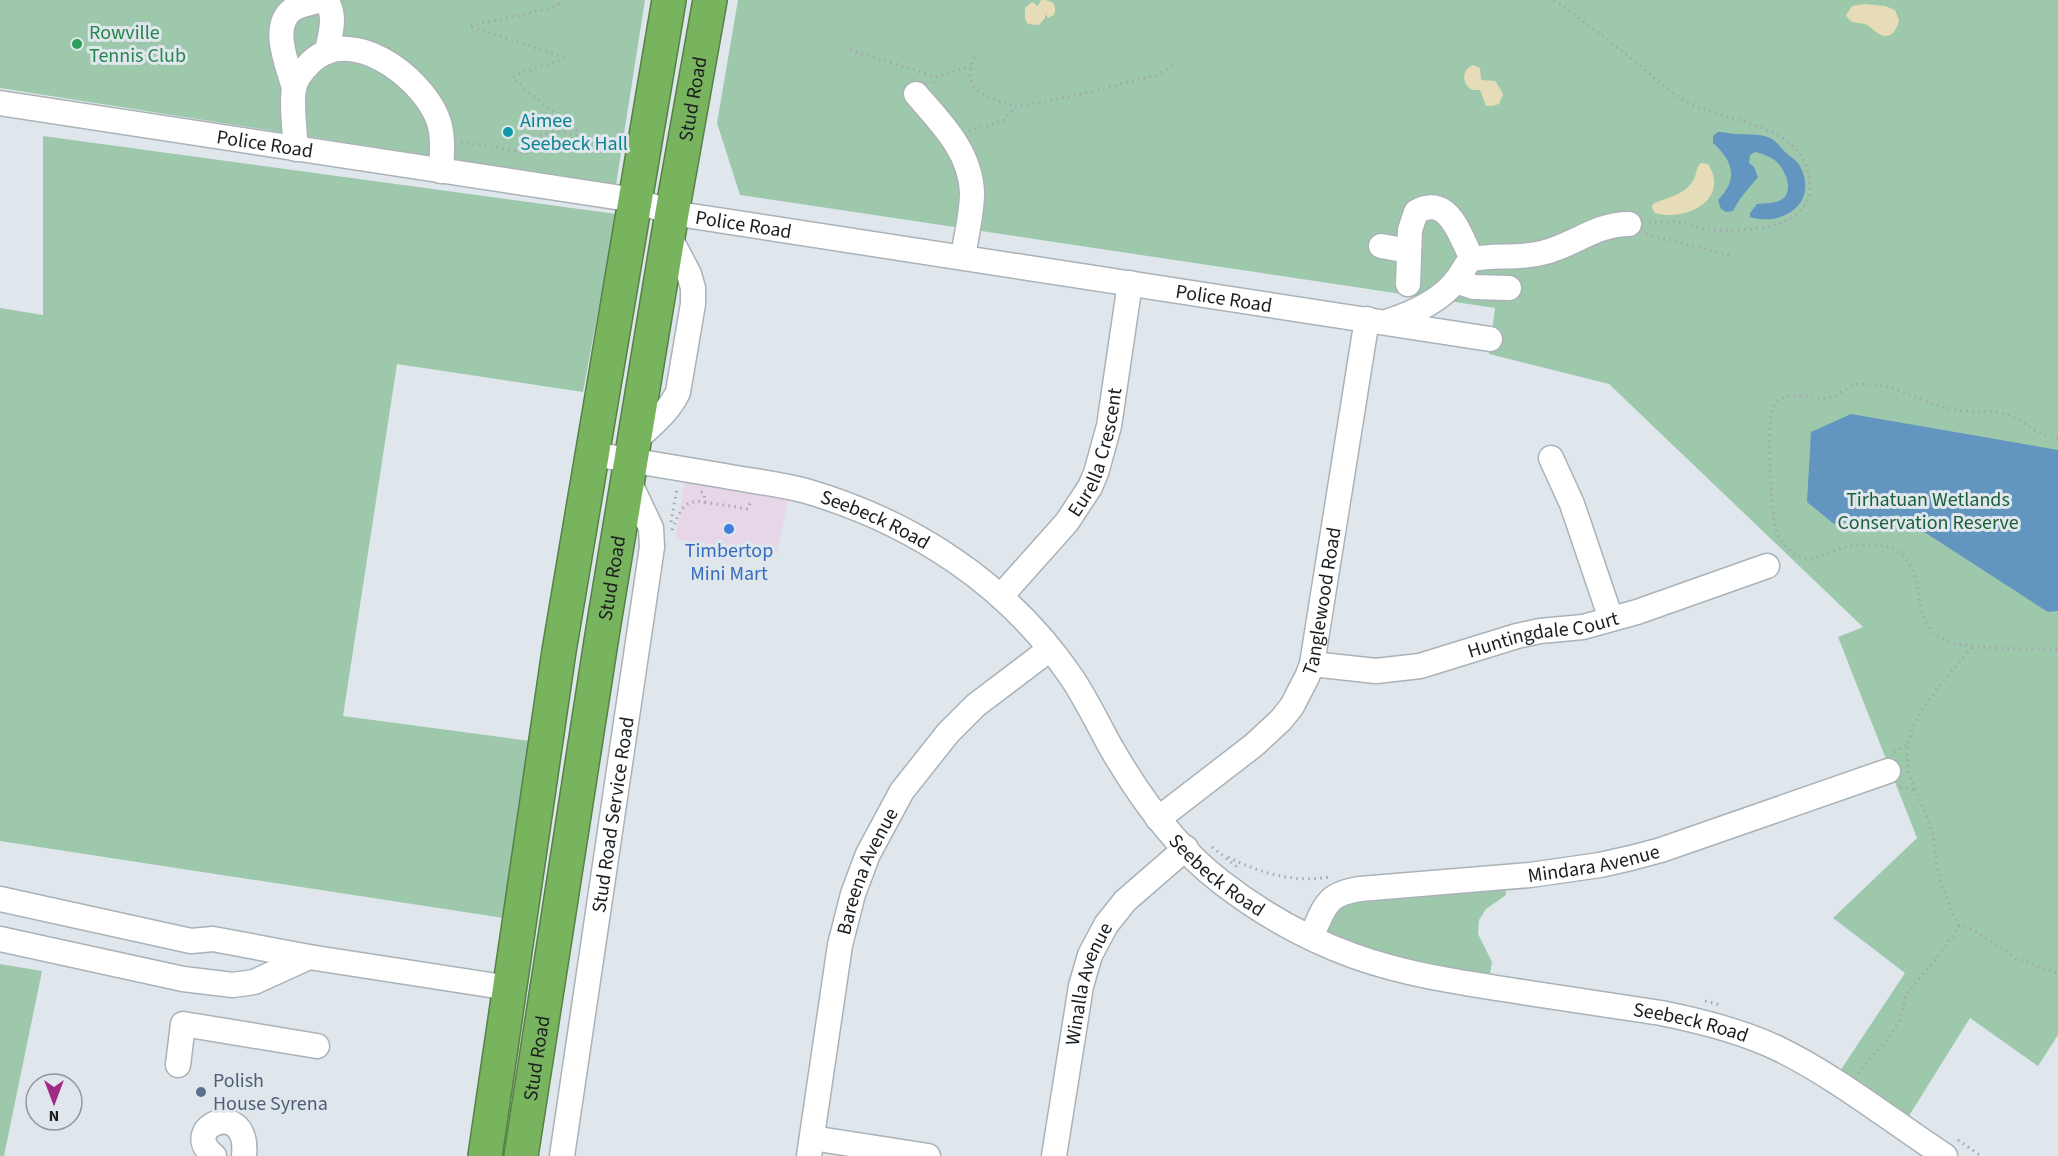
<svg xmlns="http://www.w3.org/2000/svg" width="2058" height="1156" font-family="'Source Sans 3',sans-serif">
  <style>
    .commercial { fill: #e6d6e8 }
    .green { fill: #9ec8ac }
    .sand { fill: #e6dcb7 }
    .water { fill: #6295bf }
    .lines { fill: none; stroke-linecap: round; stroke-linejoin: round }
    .minor-casing { stroke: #aab2b7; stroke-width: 27 }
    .highway-casing { stroke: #578048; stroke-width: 36 }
    .path { stroke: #a2a8ad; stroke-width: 3; stroke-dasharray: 1.5 4.5; stroke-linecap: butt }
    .minor { stroke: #fff; stroke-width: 24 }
    .highway { stroke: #77b45d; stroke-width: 33 }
    .leisure-dot { fill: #2e9e5b; stroke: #dfe7ed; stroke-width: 2 }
    .culture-dot { fill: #0f9aa8; stroke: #dfe7ed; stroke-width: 2 }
    .shop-dot { fill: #3f7fe0; stroke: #dfe7ed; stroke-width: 2 }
    .service-dot { fill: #5c6f8a; stroke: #dfe7ed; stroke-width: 2 }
    .labels { text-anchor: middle; stroke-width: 6; stroke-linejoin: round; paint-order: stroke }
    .leisure-label { font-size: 20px; fill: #27864d; stroke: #dfe7ed; text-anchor: start }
    .street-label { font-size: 20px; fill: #1b1e20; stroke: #dfe7ed }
    .culture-label { font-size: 20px; fill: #0d838f; stroke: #dfe7ed; text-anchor: start }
    .park-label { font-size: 20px; fill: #1a5f3a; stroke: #dfe7ed }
    .shop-label { font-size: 20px; fill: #366cbe; stroke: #dfe7ed }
    .service-label { font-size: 20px; fill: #4e5e75; stroke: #dfe7ed; text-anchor: start }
  </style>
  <rect width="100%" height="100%" fill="#dfe7ed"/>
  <!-- commercial -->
  <polygon class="commercial" points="687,470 790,488 777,554 675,539"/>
  <!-- green -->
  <g class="green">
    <polygon points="0,0 645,0 616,185 0,88"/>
    <polygon points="738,0 2058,0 2058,1035 2038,1066 1970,1018 1902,1127 1834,1080 1905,973 1833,918 1917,838 1838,637 1863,627 1609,384 1489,354 1495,308 740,195 717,123"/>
    <polygon points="43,136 616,214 583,392 397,364 343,716 530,741 510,919 0,841 0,308 43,315"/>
    <polygon points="1504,877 1506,895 1486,909 1479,920 1478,934 1492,962 1488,986 1311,937 1328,902"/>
    <polygon points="0,964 42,971 4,1156 0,1156"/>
  </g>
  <!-- sand -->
  <g class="sand">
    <path d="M1041 0C1051 0 1058 3 1054 15L1048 18 1045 14V18L1039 25 1028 24 1025 19V8L1032 2 1038 6Z"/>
    <path d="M1865 4 1885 6 1895 10 1899 20C1897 31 1890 40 1879 34 1875 32 1871 27 1867 25 1858 21 1852 26 1846 15L1852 6Z"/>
    <path d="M1473 65 1480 68 1481 80 1495 81 1501 90 1503 95 1499 104 1492 106H1486L1480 90H1472C1462 84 1461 70 1473 65Z"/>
    <path d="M1701 163 1708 164C1731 200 1685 222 1655 213L1652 208 1653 204C1668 197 1683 196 1693 181 1697 175 1695 168 1701 163Z"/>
  </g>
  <!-- water -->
  <g class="water">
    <path d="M1718 132C1725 132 1730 134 1736 134 1748 135 1761 133 1772 139 1777 142 1781 148 1785 152 1791 157 1798 161 1801 168 1818 204 1782 227 1750 217V213L1757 204C1764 203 1774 204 1781 200 1796 191 1784 166 1773 159 1768 156 1761 153 1755 152L1750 155 1749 163 1754 167 1758 177C1749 188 1740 197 1733 211L1726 212 1721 209 1718 200C1739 179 1733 161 1713 143V136Z"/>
    <polygon points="1851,414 2058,450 2058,611 2048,612 1898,515 1834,524 1807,502 1811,432"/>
  </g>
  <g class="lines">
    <!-- minor casing -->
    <g class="minor-casing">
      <g id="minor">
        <path d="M326 0C337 16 330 34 327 52"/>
        <path d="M294 88C288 66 270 27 292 10 300 4 311 4 319 0"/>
        <path d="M916 94C941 123 971 152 972 193 972 214 966 236 963 257"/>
        <path id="s1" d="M0 103 635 200 672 213 1490 339"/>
        <path d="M296 149C295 132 291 105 294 89 295 79 304 69 311 62 351 24 420 76 437 117 444 133 442 154 441 171"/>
        <polyline points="1381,246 1409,251"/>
        <polyline points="1456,281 1474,287 1509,288"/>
        <path d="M1408 284 1410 230 1416 212C1449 193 1460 236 1472 259"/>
        <path d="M1389 321C1414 313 1438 302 1455 282 1462 274 1464 265 1472 259 1493 255 1516 258 1537 254 1571 248 1594 224 1629 224"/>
        <path d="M635 441C650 426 669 412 678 392L693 304V288L689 274 669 236"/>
        <path id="s2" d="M593 454C637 461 681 469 725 476 752 481 780 484 806 491 913 522 1009 585 1072 678 1086 699 1097 722 1109 744 1138 795 1174 846 1221 882 1261 913 1307 939 1354 956 1404 974 1457 982 1510 990 1560 998 1610 1005 1661 1013 1701 1021 1742 1031 1779 1049 1838 1078 1890 1120 1945 1156"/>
        <polyline points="1551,458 1572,504 1611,619"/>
        <path id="s3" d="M1001 596 1067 522 1090 487 1096 473 1109 426 1130 283"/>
        <path id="s4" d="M1312 664 1376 671 1420 666 1517 636 1540 631 1583 627 1637 612 1767 566"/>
        <path id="s5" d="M1158 819 1254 745 1281 720 1292 706 1307 677 1312 664 1319 620 1367 319"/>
        <polyline points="0,899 191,941 213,939 309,957 509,988"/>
        <path id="s6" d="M1311 937C1325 907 1325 894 1360 889L1530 875 1600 865 1631 858 1661 850 1888 771"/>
        <polyline points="0,939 183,979 233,985 254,982 309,957"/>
        <polyline points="178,1065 183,1024 317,1046"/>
        <polyline points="812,1138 928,1156"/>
        <path d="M214 1156C177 1127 250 1096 244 1156"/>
        <path id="s7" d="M562 1156 652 547 651 528 628 479"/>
        <path id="s8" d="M809 1156 840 945 853 894 868 854 902 791 948 733 976 705 1050 649"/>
        <path id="s9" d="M1054 1156 1081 986 1090 955 1106 925 1125 901 1186 848"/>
      </g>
    </g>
    <!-- highway casing -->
    <g class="highway-casing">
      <g id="highway">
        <polyline points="485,1156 559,651 669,0"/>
        <path id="s10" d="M521 1156 603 629 672 213 710 0"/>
      </g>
    </g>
    <!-- path -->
    <g class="path">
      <path d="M1554 0C1583 20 1610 41 1637 63 1651 75 1665 88 1680 98 1722 124 1807 120 1810 185 1811 203 1799 215 1783 222 1766 230 1726 232 1707 229 1696 227 1686 223 1676 222 1667 220 1657 222 1649 223"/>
      <polyline points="850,50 937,77"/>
      <path d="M975 57C959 92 988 97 1015 107"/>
      <polyline points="933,83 937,77 971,66"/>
      <polyline points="969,131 1003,121 1015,107 1073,96 1157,75 1174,65"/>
      <path d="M461 142 528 153C533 130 556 129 575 135L578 134 576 130 513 79 515 75 563 59V57L469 26 552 8 558 4 554 0"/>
      <polyline points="1646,234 1729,255"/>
      <path d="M2058 438C2038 437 2024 420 2005 414 1987 409 1970 413 1952 409 1920 403 1895 383 1861 384 1848 384 1840 396 1828 398 1811 400 1786 386 1773 407 1766 420 1771 519 1777 533 1780 539 1785 547 1790 551 1811 567 1825 552 1845 547 1859 544 1882 543 1895 550 1930 569 1907 618 1941 638 1963 651 2031 648 2058 649"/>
      <polyline points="701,492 704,493 705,502 748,509 751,501"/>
      <polyline points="671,522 677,488"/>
      <path d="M672 530C680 512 682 499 705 502"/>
      <polyline points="1894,752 1908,745"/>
      <polyline points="1900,787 1917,791"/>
      <polyline points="1212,847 1237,867"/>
      <path d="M1228 857C1260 873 1293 883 1329 877"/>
      <path d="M1959 926C1950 908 1942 889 1938 870 1935 856 1935 842 1931 829 1926 809 1914 792 1909 773 1897 723 1945 681 1973 646"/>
      <polyline points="1705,1001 1721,1005"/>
      <polyline points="1858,1073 1890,1037 1900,1020 1906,995 1945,947 1959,926 1973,930 2017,959 2058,973"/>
      <polyline points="1958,1140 1981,1156"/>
    </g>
    <!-- minor -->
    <use href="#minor" class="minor"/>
    <!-- highway -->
    <use href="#highway" class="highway"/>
  </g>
  <!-- markers -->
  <circle class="leisure-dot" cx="77" cy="44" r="6"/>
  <circle class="culture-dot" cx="508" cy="132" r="6"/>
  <circle class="shop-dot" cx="729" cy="529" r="6"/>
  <circle class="service-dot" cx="201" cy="1092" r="6"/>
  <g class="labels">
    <!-- leisure labels -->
    <g class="leisure-label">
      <text x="89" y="39">Rowville<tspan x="89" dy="23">Tennis Club</tspan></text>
    </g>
    <!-- street labels -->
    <g class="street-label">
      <text dy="7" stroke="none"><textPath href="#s10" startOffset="1071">Stud Road</textPath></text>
      <text dy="7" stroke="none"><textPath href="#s1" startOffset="268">Police Road</textPath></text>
      <text dy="7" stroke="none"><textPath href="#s1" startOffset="754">Police Road</textPath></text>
      <text dy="7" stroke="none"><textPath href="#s1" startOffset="1240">Police Road</textPath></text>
      <text dy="7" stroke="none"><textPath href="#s3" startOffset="176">Eurella Crescent</textPath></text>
      <text dy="7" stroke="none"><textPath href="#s2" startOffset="291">Seebeck Road</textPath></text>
      <text dy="7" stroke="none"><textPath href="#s10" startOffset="585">Stud Road</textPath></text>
      <text dy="7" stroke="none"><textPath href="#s5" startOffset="286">Tanglewood Road</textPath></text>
      <text dy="7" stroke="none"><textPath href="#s4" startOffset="236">Huntingdale Court</textPath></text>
      <text dy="7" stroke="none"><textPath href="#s7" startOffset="345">Stud Road Service Road</textPath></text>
      <text dy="7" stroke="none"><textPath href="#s6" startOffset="309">Mindara Avenue</textPath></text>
      <text dy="7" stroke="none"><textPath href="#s8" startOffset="292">Bareena Avenue</textPath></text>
      <text dy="7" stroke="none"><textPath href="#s2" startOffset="795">Seebeck Road</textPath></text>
      <text dy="7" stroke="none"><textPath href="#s9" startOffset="176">Winalla Avenue</textPath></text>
      <text dy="7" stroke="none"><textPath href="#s2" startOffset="1299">Seebeck Road</textPath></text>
      <text dy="7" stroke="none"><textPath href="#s10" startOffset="99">Stud Road</textPath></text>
    </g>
    <!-- culture labels -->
    <g class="culture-label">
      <text x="520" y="127">Aimee<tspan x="520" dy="23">Seebeck Hall</tspan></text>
    </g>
    <!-- park labels -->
    <g class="park-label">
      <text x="1928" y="506">Tirhatuan Wetlands<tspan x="1928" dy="23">Conservation Reserve</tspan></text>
    </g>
    <!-- shop labels -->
    <g class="shop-label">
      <text x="729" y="557">Timbertop<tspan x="729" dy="23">Mini Mart</tspan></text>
    </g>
    <!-- service labels -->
    <g class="service-label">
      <text x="213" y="1087">Polish<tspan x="213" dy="23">House Syrena</tspan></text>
    </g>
  </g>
  <!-- north arrow -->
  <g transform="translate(54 1102) rotate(180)"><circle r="28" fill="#dfe7ed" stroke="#91979b" stroke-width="1.5"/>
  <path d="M0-4.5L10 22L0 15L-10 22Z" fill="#a12b84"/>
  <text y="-9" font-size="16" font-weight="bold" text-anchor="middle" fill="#1b1e20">N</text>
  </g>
</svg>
